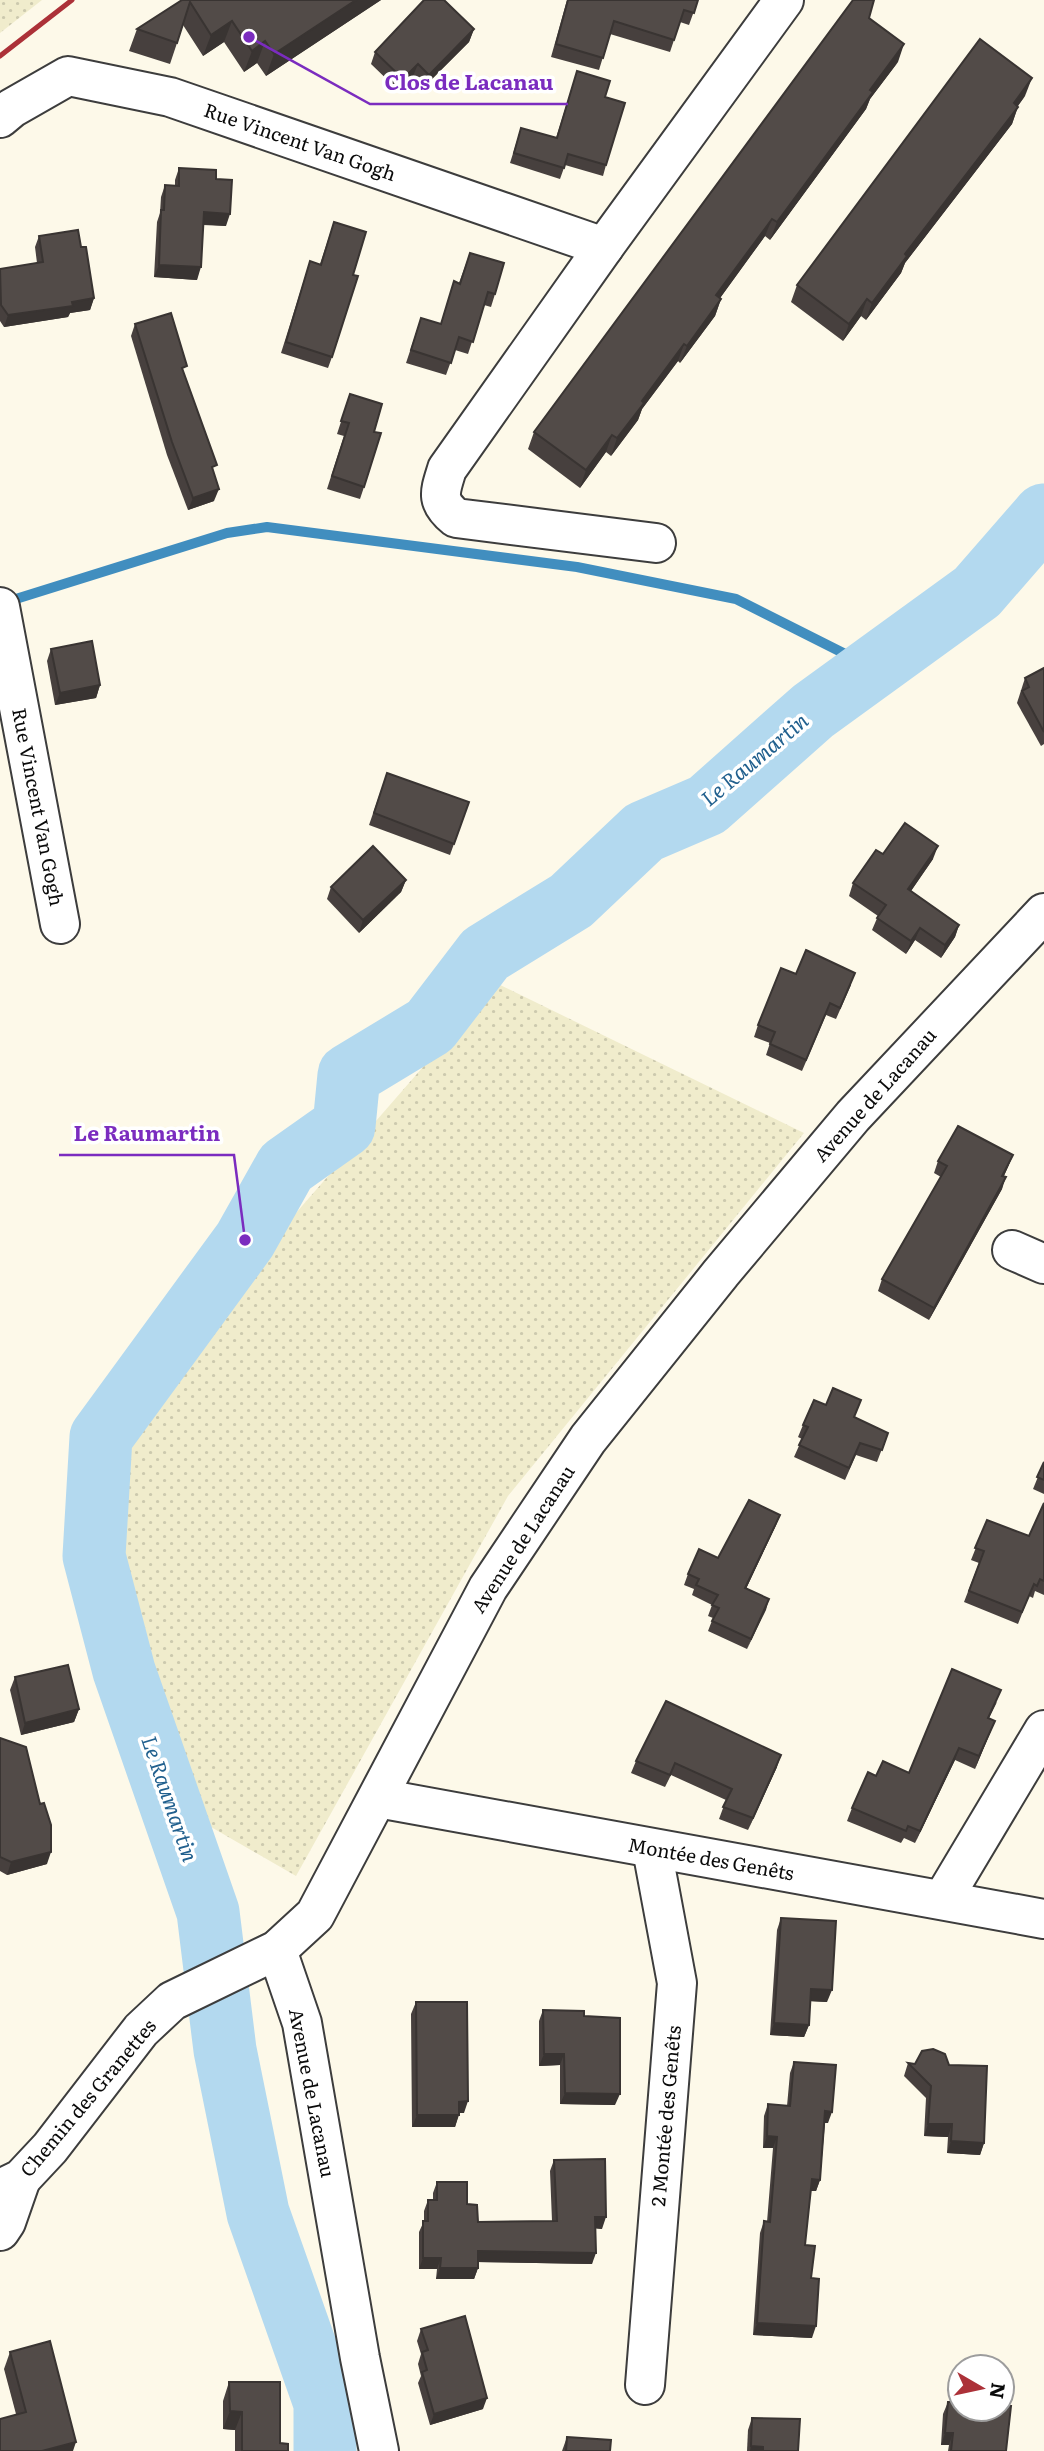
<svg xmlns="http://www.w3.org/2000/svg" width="1044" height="2451" font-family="Literata,serif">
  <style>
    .farmland { fill: url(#farmland-dots) }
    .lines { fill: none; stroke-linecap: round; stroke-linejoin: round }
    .stream { stroke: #418ebf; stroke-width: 10 }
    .river { stroke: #b3d9ef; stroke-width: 63 }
    .minor-casing { stroke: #3d3d3d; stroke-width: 42 }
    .minor { stroke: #fff; stroke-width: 38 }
    .rail { stroke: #ac3138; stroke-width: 5 }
    .wall { fill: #47403e }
    .shaded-wall { fill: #393432 }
    .building { fill: #524b48; stroke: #393432; stroke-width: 2 }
    .labels { text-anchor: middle; stroke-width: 7; stroke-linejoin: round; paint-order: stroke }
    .street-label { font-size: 19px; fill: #0a0a0a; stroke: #fff }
    .water-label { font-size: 21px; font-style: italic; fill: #21608e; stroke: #fff }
    .leader { fill: none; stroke: #7b2cbf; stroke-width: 2.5 }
    .callout-dot { fill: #7b2cbf; stroke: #fff; stroke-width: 2.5 }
    .callout-label { font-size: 21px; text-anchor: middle; font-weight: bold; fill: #7b2cbf; stroke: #fff; stroke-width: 7; stroke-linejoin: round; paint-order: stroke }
  </style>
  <defs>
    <pattern id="farmland-dots" width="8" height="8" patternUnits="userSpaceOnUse" patternTransform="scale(1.75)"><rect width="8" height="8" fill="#f0eccc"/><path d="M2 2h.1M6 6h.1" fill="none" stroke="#ccc9ae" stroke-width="1.8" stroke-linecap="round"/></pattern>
  </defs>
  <rect width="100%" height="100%" fill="#fdf9e9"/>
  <!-- farmland -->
  <g class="farmland">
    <polygon points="0,0 42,0 0,33"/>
    <polygon points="496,983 804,1133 508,1496 296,1876 192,1816 117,1530 101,1437"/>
  </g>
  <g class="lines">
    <!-- stream -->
    <polyline class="stream" points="3,603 227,533 267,527 577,567 736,599 873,668"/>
    <!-- river -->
    <polyline class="river" points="325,2451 325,2403 258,2213 225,2050 208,1912 124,1671 94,1556 101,1437 245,1240 286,1167 344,1126 349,1075 430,1026 485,954 571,901 644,832 707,805 813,711 977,592 1044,515"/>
    <!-- minor casing -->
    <g class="minor-casing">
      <g id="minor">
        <polyline points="0,118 12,108 68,76 170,97 604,247"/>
        <path d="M656 543 456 518C435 501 440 492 447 469L604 247 784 0"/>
        <polyline points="0,607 60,924"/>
        <polyline points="1012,1250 1044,1264"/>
        <polyline points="378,1798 1044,1919"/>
        <polyline points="943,1899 1044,1730"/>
        <polyline points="277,1950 302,2023 360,2358 379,2451"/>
        <polyline points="0,2189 21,2179 50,2148 141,2030 172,2001 277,1950 315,1915 488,1588 588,1439 721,1273 853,1116 1044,913"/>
        <polyline points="0,2231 6,2222 21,2179"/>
        <polyline points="645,2385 677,1983 652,1849"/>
      </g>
    </g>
    <!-- minor -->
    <use href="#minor" class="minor"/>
    <!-- rail -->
    <polyline class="rail" points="0,56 72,0"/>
  </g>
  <!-- wall -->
  <g class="wall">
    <polygon points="182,0 381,0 266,76 257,63 244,72 224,42 203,56 183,25 170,64 129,51 137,29"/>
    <polygon points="567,0 698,0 689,25 680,22 670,52 610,34 599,70 551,57"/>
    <polygon points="474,29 469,42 424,87 413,76 399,91 371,64 375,52"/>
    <polygon points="898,62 870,99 866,109 770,240 765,236 720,298 721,299 715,316 680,363 678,361 642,409 638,420 611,456 606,452 580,488 528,449 534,432"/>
    <polygon points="577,71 605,97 606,165 603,176 565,165 560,179 510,163 521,128 556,138"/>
    <polygon points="1025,96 1018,106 1012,124 905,263 901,273 866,320 861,316 843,341 791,302 797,285"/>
    <polygon points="179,168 216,179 226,226 203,225 197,280 154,277 157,222 160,213 161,197 165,185 175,186 175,180"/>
    <polygon points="334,222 353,275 332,357 328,368 281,353 310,261 320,264"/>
    <polygon points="39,236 81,247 94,298 90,310 70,313 68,317 4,327 0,321 0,269 37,263 35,247"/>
    <polygon points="470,253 495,294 491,307 484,305 468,354 455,350 446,375 406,363 421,318 441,324 454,281 459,283"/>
    <polygon points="135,324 184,374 214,473 214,501 188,510 167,455 131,336"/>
    <polygon points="350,394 364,487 360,499 327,489 344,436 337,434"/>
    <polygon points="51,649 100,685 96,698 55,705 47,661"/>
    <polygon points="1044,668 1044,744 1041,746 1017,703 1025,678"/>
    <polygon points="387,773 469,802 450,855 369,825"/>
    <polygon points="883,854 933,859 911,891 959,925 955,937 941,958 915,940 906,954 872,930 878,916 849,896 853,883"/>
    <polygon points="406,880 401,892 359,933 327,899 331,887"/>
    <polygon points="796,974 851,985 836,1019 826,1015 802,1071 766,1055 770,1043 754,1037 758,1025"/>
    <polygon points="1013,1155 1004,1176 1002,1189 929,1320 878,1291 882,1279 941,1177 934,1173 938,1161"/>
    <polygon points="854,1418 888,1433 877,1462 856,1455 845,1480 794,1457 802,1439 798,1437 803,1425"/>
    <polygon points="1044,1462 1044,1494 1033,1489"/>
    <polygon points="1044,1503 1044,1595 1035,1591 1033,1598 1029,1596 1018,1624 964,1602 979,1563 971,1560 987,1520 1029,1536"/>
    <polygon points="780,1515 776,1525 746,1589 769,1599 747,1649 708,1631 713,1618 708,1616 712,1605 692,1595 694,1589 684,1585 688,1574 718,1558"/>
    <polygon points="15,1677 79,1709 74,1722 21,1735 10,1690"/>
    <polygon points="997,1702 989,1718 995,1721 975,1769 955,1760 915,1843 904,1838 901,1843 847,1821 852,1808 876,1776 909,1773"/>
    <polygon points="0,1738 47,1864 7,1875 0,1871"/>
    <polygon points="636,1761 777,1767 748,1830 719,1819 726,1800 671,1775 665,1787 631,1773"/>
    <polygon points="781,1918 827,2002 810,2001 809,2025 804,2037 770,2035 777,1930"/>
    <polygon points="416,2002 464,2113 459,2113 455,2127 412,2127 411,2014"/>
    <polygon points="543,2010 584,2016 615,2105 560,2104 560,2065 539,2066 539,2021"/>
    <polygon points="794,2062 828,2123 825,2123 820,2180 816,2191 811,2191 805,2245 811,2278 812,2338 753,2335 760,2233 764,2221 767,2222 773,2148 763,2148 764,2116 768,2104 787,2106 790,2073"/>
    <polygon points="908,2063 949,2065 984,2143 980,2155 947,2153 948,2137 924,2136 926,2098 904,2076"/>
    <polygon points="554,2160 602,2229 595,2228 592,2264 478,2262 478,2268 474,2279 436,2279 437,2269 419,2269 419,2232 424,2221 424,2211 428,2200 433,2200 433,2193 437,2182 467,2204 478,2222 552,2221 550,2171"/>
    <polygon points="421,2329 483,2409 430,2425 418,2383 421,2376 418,2364 421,2354 417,2341"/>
    <polygon points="10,2352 73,2451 16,2414 4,2369"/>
    <polygon points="229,2382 280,2443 288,2451 235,2451 235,2430 223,2429 223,2401"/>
    <polygon points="956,2385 1005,2406 1006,2451 948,2451 949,2445 941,2445 943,2414 948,2402 951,2402 952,2397"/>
    <polygon points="752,2418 798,2451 747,2451 748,2430"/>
    <polygon points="567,2437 610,2451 562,2451"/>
  </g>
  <!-- shaded-wall -->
  <g class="shaded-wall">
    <polygon points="356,0 381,0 266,76 274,54"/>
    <polygon points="232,21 224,42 203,56 211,35"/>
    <polygon points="474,29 469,42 424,87 429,75"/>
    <polygon points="265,41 257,63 244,72 252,51"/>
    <polygon points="904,44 898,62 870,99 866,109 770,240 777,222 870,90"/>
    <polygon points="418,64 413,76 399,91 403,79"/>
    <polygon points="1032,78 1025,96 1007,120 1014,103"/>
    <polygon points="1018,107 1012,124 905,263 901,273 866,320 872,303 905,254"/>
    <polygon points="204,212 230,214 226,226 199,224"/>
    <polygon points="772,219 765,236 710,312 716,295"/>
    <polygon points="159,265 201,267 197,280 154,277"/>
    <polygon points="94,298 90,310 70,313 68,317 4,327 8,315"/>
    <polygon points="721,299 715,316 680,363 687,346"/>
    <polygon points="867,299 861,316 843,341 849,324"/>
    <polygon points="684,344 678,361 642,409 638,420 611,456 617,438 642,401"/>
    <polygon points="612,435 606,452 580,488 586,470"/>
    <polygon points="219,489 214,501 188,510 193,498"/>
    <polygon points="100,685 96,698 55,705 60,693"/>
    <polygon points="938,846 933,859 904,901 908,889"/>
    <polygon points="406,880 401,892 359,933 363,920"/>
    <polygon points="959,925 955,937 941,958 945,945"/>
    <polygon points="920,928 915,940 906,954 911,941"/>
    <polygon points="1013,1155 1008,1167 998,1188 1002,1176"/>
    <polygon points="1006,1177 1002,1189 929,1320 934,1308"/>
    <polygon points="780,1515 776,1525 741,1599 745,1588"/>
    <polygon points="769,1599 766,1610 747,1649 751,1639"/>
    <polygon points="79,1709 74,1722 21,1735 25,1723"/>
    <polygon points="995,1721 975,1769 979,1756"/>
    <polygon points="959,1748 955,1760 915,1843 920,1831"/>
    <polygon points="781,1755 777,1767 748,1830 753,1818"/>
    <polygon points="51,1852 47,1864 7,1875 11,1862"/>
    <polygon points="811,1989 832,1990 827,2002 807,2001"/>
    <polygon points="774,2023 809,2025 804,2037 770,2035"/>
    <polygon points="544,2054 564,2054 560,2065 539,2066"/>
    <polygon points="565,2093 620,2094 615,2105 560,2104"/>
    <polygon points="468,2101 464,2113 454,2113 459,2102"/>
    <polygon points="825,2111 832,2112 828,2123 821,2123"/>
    <polygon points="417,2115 459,2115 455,2127 412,2127"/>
    <polygon points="928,2124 952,2124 948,2137 924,2136"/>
    <polygon points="767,2136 777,2137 773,2148 763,2148"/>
    <polygon points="951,2141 984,2143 980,2155 947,2153"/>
    <polygon points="812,2179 820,2180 816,2191 808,2191"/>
    <polygon points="595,2217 606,2217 602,2229 591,2228"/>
    <polygon points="478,2251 596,2253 592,2264 474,2262"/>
    <polygon points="423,2258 441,2258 437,2269 419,2269"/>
    <polygon points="440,2268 478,2268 474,2279 436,2279"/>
    <polygon points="757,2323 816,2326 812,2338 753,2335"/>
    <polygon points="487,2398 483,2409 430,2425 434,2414"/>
    <polygon points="230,2411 242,2412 235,2430 223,2429"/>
    <polygon points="945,2433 953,2433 949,2445 941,2445"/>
    <polygon points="76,2442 73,2451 42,2451"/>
    <polygon points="751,2446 763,2447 762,2451 750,2451"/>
  </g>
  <!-- building -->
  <g class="building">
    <polygon points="182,0 356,0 274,54 265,41 252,51 232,21 211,35 190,2 177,43 137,29"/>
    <polygon points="424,0 444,0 474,29 429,75 418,64 403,79 375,52"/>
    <polygon points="568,0 698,0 694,13 684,10 674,40 614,21 603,58 556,44"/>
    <polygon points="853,0 874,0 869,18 904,44 870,90 873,92 777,222 772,219 716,295 721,299 687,346 684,344 642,401 644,403 617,438 612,435 586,470 534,432"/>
    <polygon points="980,39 1032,78 1014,103 1018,107 905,254 907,256 872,303 867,299 849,324 797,285"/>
    <polygon points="577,71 610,81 605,97 625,103 606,165 568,154 564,168 514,153 521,128 557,138"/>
    <polygon points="179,168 216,170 216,179 232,180 230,214 204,212 201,267 159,265 161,210 164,210 165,185 179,186"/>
    <polygon points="334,222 366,232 353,275 358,276 332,357 286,342 310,261 321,265"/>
    <polygon points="78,230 81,247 86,247 94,298 72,302 73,306 8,315 1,305 0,269 43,262 39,236"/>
    <polygon points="470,253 504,263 495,294 488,292 473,342 459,337 451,363 411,350 421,318 441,324 454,281 460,284"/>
    <polygon points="171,313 187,366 182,368 217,465 212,467 219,489 193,498 172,442 135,324"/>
    <polygon points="350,394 382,404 374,432 381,433 364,487 332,476 349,423 341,421"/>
    <polygon points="92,641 100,685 60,693 51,649"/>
    <polygon points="1044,668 1044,732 1022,691 1029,687 1025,678"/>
    <polygon points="387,773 469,802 454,844 374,813"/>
    <polygon points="905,823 938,846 908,889 959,925 945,945 920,928 911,941 877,918 886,905 853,883 876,850 883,854"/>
    <polygon points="373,846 406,880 363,920 331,887"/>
    <polygon points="806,950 855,973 840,1008 830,1003 806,1060 770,1044 775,1032 758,1025 781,968 796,974"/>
    <polygon points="958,1126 1013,1155 1002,1176 1006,1177 934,1308 882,1279 947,1166 938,1161"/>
    <polygon points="833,1388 861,1400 854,1417 888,1433 882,1450 860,1443 849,1468 799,1445 808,1427 803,1425 814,1400 826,1405"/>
    <polygon points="1044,1462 1044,1480 1037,1477"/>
    <polygon points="749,1500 780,1515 745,1588 769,1599 751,1639 712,1621 719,1608 712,1605 718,1595 696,1585 699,1579 688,1574 699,1549 718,1558"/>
    <polygon points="1044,1503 1044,1581 1040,1579 1037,1586 1034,1584 1022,1612 969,1591 984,1551 975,1548 987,1520 1029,1536"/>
    <polygon points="68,1665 79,1709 25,1723 15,1677"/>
    <polygon points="952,1669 1001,1690 988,1718 995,1721 979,1756 959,1748 920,1831 908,1826 906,1831 852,1808 868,1772 876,1776 883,1761 909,1773"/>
    <polygon points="666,1701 781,1755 753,1818 723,1807 732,1789 675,1763 670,1775 636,1761"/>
    <polygon points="0,1738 26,1747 40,1804 44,1803 51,1825 51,1852 11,1862 0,1857"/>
    <polygon points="781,1918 836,1921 832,1990 811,1989 809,2025 774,2023"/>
    <polygon points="416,2002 467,2002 468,2101 459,2102 459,2115 417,2115"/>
    <polygon points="543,2010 584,2011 584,2016 620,2018 620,2094 565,2093 564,2054 544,2054"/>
    <polygon points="933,2049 945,2054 949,2065 987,2066 984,2143 951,2141 952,2124 928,2124 931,2086 908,2063 915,2064 922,2051"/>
    <polygon points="794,2062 836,2065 832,2112 825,2111 820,2180 812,2179 805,2245 815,2246 811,2278 819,2279 816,2326 757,2323 764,2221 770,2222 777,2137 767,2136 768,2104 790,2106"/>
    <polygon points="605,2159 606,2217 595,2217 596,2253 478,2251 478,2268 440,2268 441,2258 423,2258 423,2221 428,2221 428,2200 437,2200 437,2182 467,2182 467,2204 477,2205 478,2222 557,2221 554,2160"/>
    <polygon points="465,2316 487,2398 434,2414 422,2372 427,2370 422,2352 428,2350 421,2329"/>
    <polygon points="50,2341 76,2442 42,2451 0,2451 0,2419 26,2412 10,2352"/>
    <polygon points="229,2382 280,2382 280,2443 288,2444 288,2451 242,2451 242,2412 230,2411"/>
    <polygon points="956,2385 960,2385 960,2409 1002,2409 1002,2388 1007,2389 1005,2406 1011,2406 1006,2451 951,2451 953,2433 945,2433 948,2402 955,2402"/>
    <polygon points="752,2418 800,2419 798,2451 763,2451 763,2447 751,2446"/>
    <polygon points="567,2437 611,2440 610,2451 566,2451"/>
  </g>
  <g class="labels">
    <!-- street labels -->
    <g class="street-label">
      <text transform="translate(300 142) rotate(19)" y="7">Rue Vincent Van Gogh</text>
      <text transform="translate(38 807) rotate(79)" y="7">Rue Vincent Van Gogh</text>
      <text transform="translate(875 1095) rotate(-48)" y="7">Avenue de Lacanau</text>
      <text transform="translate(523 1539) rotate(-57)" y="7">Avenue de Lacanau</text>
      <text transform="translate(711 1859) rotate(10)" y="7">Montée des Genêts</text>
      <text transform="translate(312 2093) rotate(79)" y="7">Avenue de Lacanau</text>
      <text transform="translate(88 2098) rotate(-50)" y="7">Chemin des Granettes</text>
      <text transform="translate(666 2116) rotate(-85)" y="7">2 Montée des Genêts</text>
    </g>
    <!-- water labels -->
    <g class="water-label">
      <text transform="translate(755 760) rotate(-40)" y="7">Le Raumartin</text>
      <text transform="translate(169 1799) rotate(71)" y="7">Le Raumartin</text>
    </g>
  </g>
  <!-- callouts -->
  <path class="leader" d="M249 37L370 104H568M245 1240L234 1155H59"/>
  <g class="callout-dot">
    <circle cx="249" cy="37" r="7"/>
    <circle cx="245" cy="1240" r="7"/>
  </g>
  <g class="callout-label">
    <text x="469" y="90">Clos de Lacanau</text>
    <text x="147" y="1141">Le Raumartin</text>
  </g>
  <!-- north arrow -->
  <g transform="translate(981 2388) rotate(99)"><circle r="33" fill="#ffffff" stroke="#9d9d9d" stroke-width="2"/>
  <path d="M0-5L12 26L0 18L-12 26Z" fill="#ac3138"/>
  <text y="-10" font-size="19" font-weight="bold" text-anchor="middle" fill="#0a0a0a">N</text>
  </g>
</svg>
